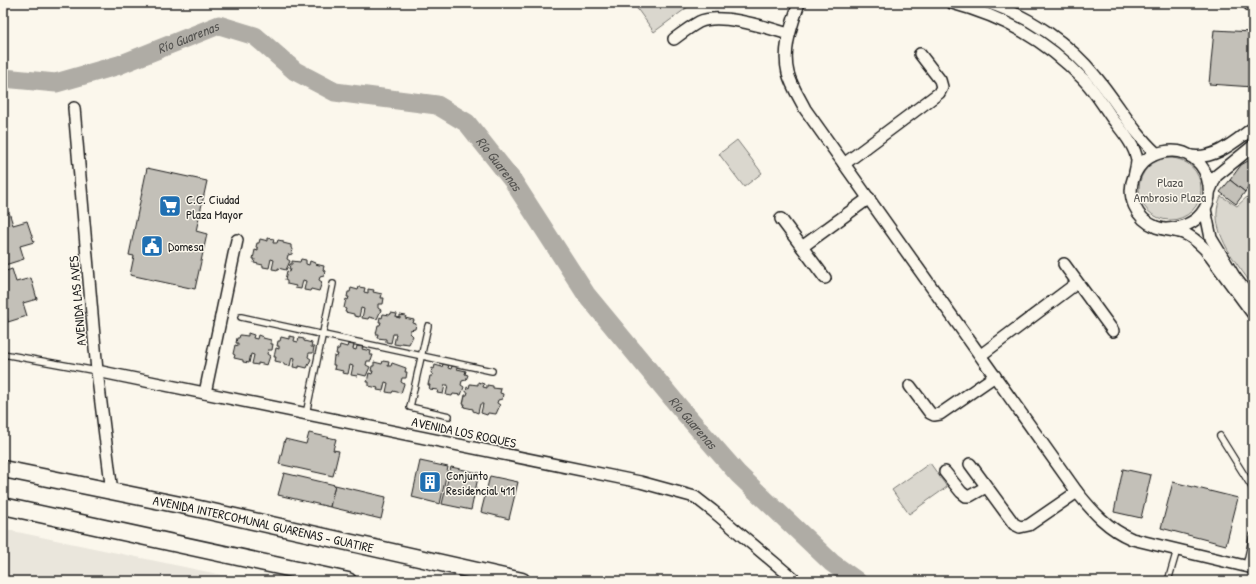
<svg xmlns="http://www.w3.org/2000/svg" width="1256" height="584" font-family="'Patrick Hand',sans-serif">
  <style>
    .built { fill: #eae6dc }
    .green { fill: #dad7ce; stroke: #7b7a75 }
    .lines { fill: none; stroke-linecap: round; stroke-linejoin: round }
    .stream { stroke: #74726e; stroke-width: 3 }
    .river { stroke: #afaca5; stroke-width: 19 }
    .building { fill: #c3c0b8; stroke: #1c1c1c }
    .lane-casing { stroke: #1c1c1c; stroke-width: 8 }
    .street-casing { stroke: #1c1c1c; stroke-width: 14 }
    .secondary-casing { stroke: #1c1c1c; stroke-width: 19 }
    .lane { stroke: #fbf7ec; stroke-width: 5.5 }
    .street { stroke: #fbf7ec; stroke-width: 11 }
    .secondary { stroke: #fbf7ec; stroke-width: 16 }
    .labels { text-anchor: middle; stroke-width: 3; stroke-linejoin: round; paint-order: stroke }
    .park-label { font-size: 13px; fill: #555451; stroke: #fbf7ec }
    .poi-label { font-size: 13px; fill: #1c1c1c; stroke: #fbf7ec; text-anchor: start }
    .street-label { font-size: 13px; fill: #1c1c1c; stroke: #fbf7ec }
    .water-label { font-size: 14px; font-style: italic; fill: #575653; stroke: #fbf7ec }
  </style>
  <rect width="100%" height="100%" fill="#fbf7ec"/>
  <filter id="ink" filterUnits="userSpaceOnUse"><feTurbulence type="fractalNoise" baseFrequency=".025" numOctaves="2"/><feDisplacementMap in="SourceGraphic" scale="8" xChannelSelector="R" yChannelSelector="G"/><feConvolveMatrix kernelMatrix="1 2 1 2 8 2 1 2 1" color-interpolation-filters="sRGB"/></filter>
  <g filter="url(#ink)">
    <!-- built -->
    <polygon class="built" points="3,529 251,581 3,581"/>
    <!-- green -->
    <g class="green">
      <polygon points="633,3 688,3 692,4 654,32"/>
      <polygon points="737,140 762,173 744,187 719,154"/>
      <circle cx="1170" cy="189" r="31"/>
      <path d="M1221 196 1237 206 1248 196H1253V286C1235 261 1206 228 1221 196Z"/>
      <polygon points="930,463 947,487 909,514 892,490"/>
    </g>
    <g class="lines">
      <!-- stream -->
      <polyline class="stream" points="832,563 869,581"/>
      <!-- river -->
      <path class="river" id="s1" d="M3 78 56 83 119 65 219 25 255 36 295 71 335 92 437 105 467 123 513 181 586 294 681 409 738 474 832 563 857 581"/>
    </g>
    <!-- building -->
    <g class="building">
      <polygon points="1214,30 1252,32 1251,44 1253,44 1253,87 1209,84"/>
      <polygon points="1253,158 1253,189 1249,186 1245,192 1230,180 1241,165"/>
      <polygon points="147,168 207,181 196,231 207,234 195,289 130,275 134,256 129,255"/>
      <polygon points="1230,180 1245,192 1236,204 1220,192"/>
      <polygon points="9,212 13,225 27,221 34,242 20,246 24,259 5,265 3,258 3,214"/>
      <polygon points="268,238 274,239 273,243 277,243 278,240 283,241 283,243 291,245 291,248 293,249 292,254 288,255 287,259 290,261 286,270 278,268 278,270 272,269 274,260 271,259 269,268 263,267 263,265 254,263 255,259 253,259 255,250 258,251 258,248 256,247 257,243 259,243 260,239 268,241"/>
      <polygon points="301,259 306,260 306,264 309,265 310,261 315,263 315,264 324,266 323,270 325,271 324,276 320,277 319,280 322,282 319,291 311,289 310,291 304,290 306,281 303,280 301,289 295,288 296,286 287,284 287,281 285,280 287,271 290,272 291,269 289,269 290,264 292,264 292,261 300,262"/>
      <polygon points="12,269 16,282 31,278 37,299 23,303 27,316 8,322 4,309 3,310 3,272"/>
      <polygon points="359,287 365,288 364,292 368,293 368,289 374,290 373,292 382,294 381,298 384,298 383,304 378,304 378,308 381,310 377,319 369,317 368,319 362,318 364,309 361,308 359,317 354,316 354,314 345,312 346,309 344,308 346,299 348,300 349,297 347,297 348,292 350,292 351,288 358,290"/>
      <polygon points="391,313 397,314 396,317 400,318 400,315 406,316 405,318 414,320 413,323 416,324 415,329 410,330 410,333 413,336 409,344 401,343 400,345 394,344 396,334 393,334 391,343 386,342 386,339 377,338 378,334 376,334 378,325 380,325 381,322 379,322 380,317 382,318 383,314 390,315"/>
      <polygon points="248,333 254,335 253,338 257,339 258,335 263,337 263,338 271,340 271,344 273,344 272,350 268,350 267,354 270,356 267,365 258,363 258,365 252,364 254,355 251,354 249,363 243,362 243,360 234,358 235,355 233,354 235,345 238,346 238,343 236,343 237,338 239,338 240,335 248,336"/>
      <polygon points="289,336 295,337 294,341 298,342 299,338 304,339 304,341 312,343 311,347 314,347 313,353 309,353 308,357 311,359 307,368 299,366 299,368 293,367 295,358 292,357 290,366 284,365 284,363 275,361 276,357 274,357 276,348 279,349 279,346 277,346 278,341 280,341 281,337 289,339"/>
      <polygon points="348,344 354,345 353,349 356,350 357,346 363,347 362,349 371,351 370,355 373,355 371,361 367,361 366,365 370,367 366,376 358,374 357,376 351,375 353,366 350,365 348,374 342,373 343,371 334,369 335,365 333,365 334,356 337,357 338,354 336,354 337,349 339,349 340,345 347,347"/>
      <polygon points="383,361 389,362 388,366 391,366 392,363 406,368 405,372 407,372 406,378 402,378 401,382 404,384 401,393 393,391 392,393 386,392 388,383 385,382 383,391 377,390 378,388 369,386 369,382 367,382 369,373 372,374 373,371 371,371 372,366 374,366 374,362 382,364"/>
      <polygon points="443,364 449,365 448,368 451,369 452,366 458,367 457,369 466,371 465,374 468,375 466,380 462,381 461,385 464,387 461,395 453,394 452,396 446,395 448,385 445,385 443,394 437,393 438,390 429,389 430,385 428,385 430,376 432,376 433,374 431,373 432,368 434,369 435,365 442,367"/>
      <polygon points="478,382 484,384 483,387 487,388 487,385 493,386 493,388 501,389 500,393 503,394 502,399 498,400 497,403 500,405 496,414 488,413 487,415 481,413 483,404 480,404 478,413 473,411 473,409 464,407 465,404 463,404 465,395 467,395 468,392 466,392 467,387 469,388 470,384 478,385"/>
      <polygon points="309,433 336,439 333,450 339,451 333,476 279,464 285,439 306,444"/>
      <polygon points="420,461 448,467 440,504 412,497"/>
      <polygon points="451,467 479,473 471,510 442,504"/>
      <polygon points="1123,469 1151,475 1141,518 1114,512"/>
      <polygon points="284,473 335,485 330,507 278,495"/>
      <polygon points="490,476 518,482 509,519 481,512"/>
      <polygon points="1173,482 1238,498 1226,545 1161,528"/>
      <polygon points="335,485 386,497 381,519 330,507"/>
    </g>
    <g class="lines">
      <!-- lane casing -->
      <g class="lane-casing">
        <g id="lane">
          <polyline points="241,317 492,371"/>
          <polyline points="428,326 410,407 449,416"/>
          <polyline points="3,354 97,371"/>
          <polyline points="306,414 333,284"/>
          <polyline points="1220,436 1253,489"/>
          <polyline points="1246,566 1253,535"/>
          <polyline points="1168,581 1177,550"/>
        </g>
      </g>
      <!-- street casing -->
      <g class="street-casing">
        <g id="street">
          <path d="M799 3C792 25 782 49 788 73 791 85 799 97 805 109L1077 492C1093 512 1108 529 1132 539L1253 568"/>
          <path d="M952 3C1004 17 1046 40 1083 79 1094 90 1103 105 1112 118 1121 130 1135 145 1137 160 1137 164 1136 168 1135 172"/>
          <path d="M989 3C1029 16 1070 44 1096 77 1117 102 1132 131 1156 153"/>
          <polyline points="1248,3 1253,8"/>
          <path d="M674 39C682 33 690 27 699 22 720 12 768 28 789 34"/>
          <polyline points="74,108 97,371 112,492"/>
          <path d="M1190 156C1215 160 1234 142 1253 128"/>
          <polyline points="844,164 939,93 942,87 940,80 920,54"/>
          <polyline points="1210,190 1216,176 1253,146"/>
          <polyline points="1205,209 1211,238 1234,276 1253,301"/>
          <polyline points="781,219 825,278"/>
          <path d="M1167 229C1233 225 1214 141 1163 152 1149 155 1139 164 1134 176 1126 196 1136 219 1156 227 1165 230 1174 230 1183 233 1192 236 1199 243 1205 249L1253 314"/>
          <polyline points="802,247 869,198"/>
          <polyline points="1064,264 1113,331"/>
          <polyline points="981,355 1077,283"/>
          <polyline points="97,371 640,482 695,497 713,511 796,581"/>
          <polyline points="910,386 930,413 934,415 940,414 995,376"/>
          <polyline points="205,393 237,240"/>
          <polyline points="970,464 1014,524 1020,527 1029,525 1077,492"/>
          <polyline points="945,472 961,492 966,496 970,496 986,487"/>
        </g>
      </g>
      <!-- secondary casing -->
      <g class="secondary-casing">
        <g id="secondary">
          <path id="s2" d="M3 469 195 508 522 581"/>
          <polyline points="3,506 348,581"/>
        </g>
      </g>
      <!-- lane -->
      <use href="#lane" class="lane"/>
      <!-- street -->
      <use href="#street" class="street"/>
      <!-- secondary -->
      <use href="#secondary" class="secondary"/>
    </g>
  </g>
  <!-- icons -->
  <defs>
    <g id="supermarket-square" transform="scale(1.15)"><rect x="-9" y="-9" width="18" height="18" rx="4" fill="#1f6fb2" stroke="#fbf7ec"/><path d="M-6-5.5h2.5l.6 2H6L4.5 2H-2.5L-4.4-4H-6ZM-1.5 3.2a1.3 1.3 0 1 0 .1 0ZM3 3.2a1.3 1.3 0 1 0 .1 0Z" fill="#fff"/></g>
    <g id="civic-square" transform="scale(1.15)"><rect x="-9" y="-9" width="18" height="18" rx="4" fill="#1f6fb2" stroke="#fbf7ec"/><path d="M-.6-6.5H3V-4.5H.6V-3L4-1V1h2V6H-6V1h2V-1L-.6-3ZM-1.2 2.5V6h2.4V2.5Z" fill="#fff"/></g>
    <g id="building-square" transform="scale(1.15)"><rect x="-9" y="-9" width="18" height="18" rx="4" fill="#1f6fb2" stroke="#fbf7ec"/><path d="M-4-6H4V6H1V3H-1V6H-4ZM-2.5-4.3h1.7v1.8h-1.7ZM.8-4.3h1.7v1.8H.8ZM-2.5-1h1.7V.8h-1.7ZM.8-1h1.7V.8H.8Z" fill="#fff"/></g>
  </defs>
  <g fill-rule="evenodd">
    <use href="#supermarket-square" x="170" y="206"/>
    <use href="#civic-square" x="152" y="246"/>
    <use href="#building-square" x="430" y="482"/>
  </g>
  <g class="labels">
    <!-- park labels -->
    <g class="park-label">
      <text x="1170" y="187">Plaza<tspan x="1170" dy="15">Ambrosio Plaza</tspan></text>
    </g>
    <!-- poi labels -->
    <g class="poi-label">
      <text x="186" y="204">C.C. Ciudad<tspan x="186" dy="15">Plaza Mayor</tspan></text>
      <text x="168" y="251">Domesa</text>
      <text x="446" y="480">Conjunto<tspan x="446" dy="15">Residencial 411</tspan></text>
    </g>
    <!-- street labels -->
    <g class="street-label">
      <text transform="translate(77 301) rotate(-95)" y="5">AVENIDA LAS AVES</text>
      <text transform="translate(464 432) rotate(12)" y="5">AVENIDA LOS ROQUES</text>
      <text dy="5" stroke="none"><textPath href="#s2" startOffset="266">AVENIDA INTERCOMUNAL GUARENAS - GUATIRE</textPath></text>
    </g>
    <!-- water labels -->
    <g class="water-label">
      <text dy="5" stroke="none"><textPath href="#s1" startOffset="193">Río Guarenas</textPath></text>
      <text dy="5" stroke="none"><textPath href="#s1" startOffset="552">Río Guarenas</textPath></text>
      <text dy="5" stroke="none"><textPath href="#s1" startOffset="876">Río Guarenas</textPath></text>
    </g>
  </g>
  <!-- margin -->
  <rect width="1256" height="584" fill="none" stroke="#fbf7ec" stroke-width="16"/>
  <rect x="8" y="8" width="1240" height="568" fill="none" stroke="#1c1c1c" stroke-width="1.5" filter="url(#ink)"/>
</svg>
